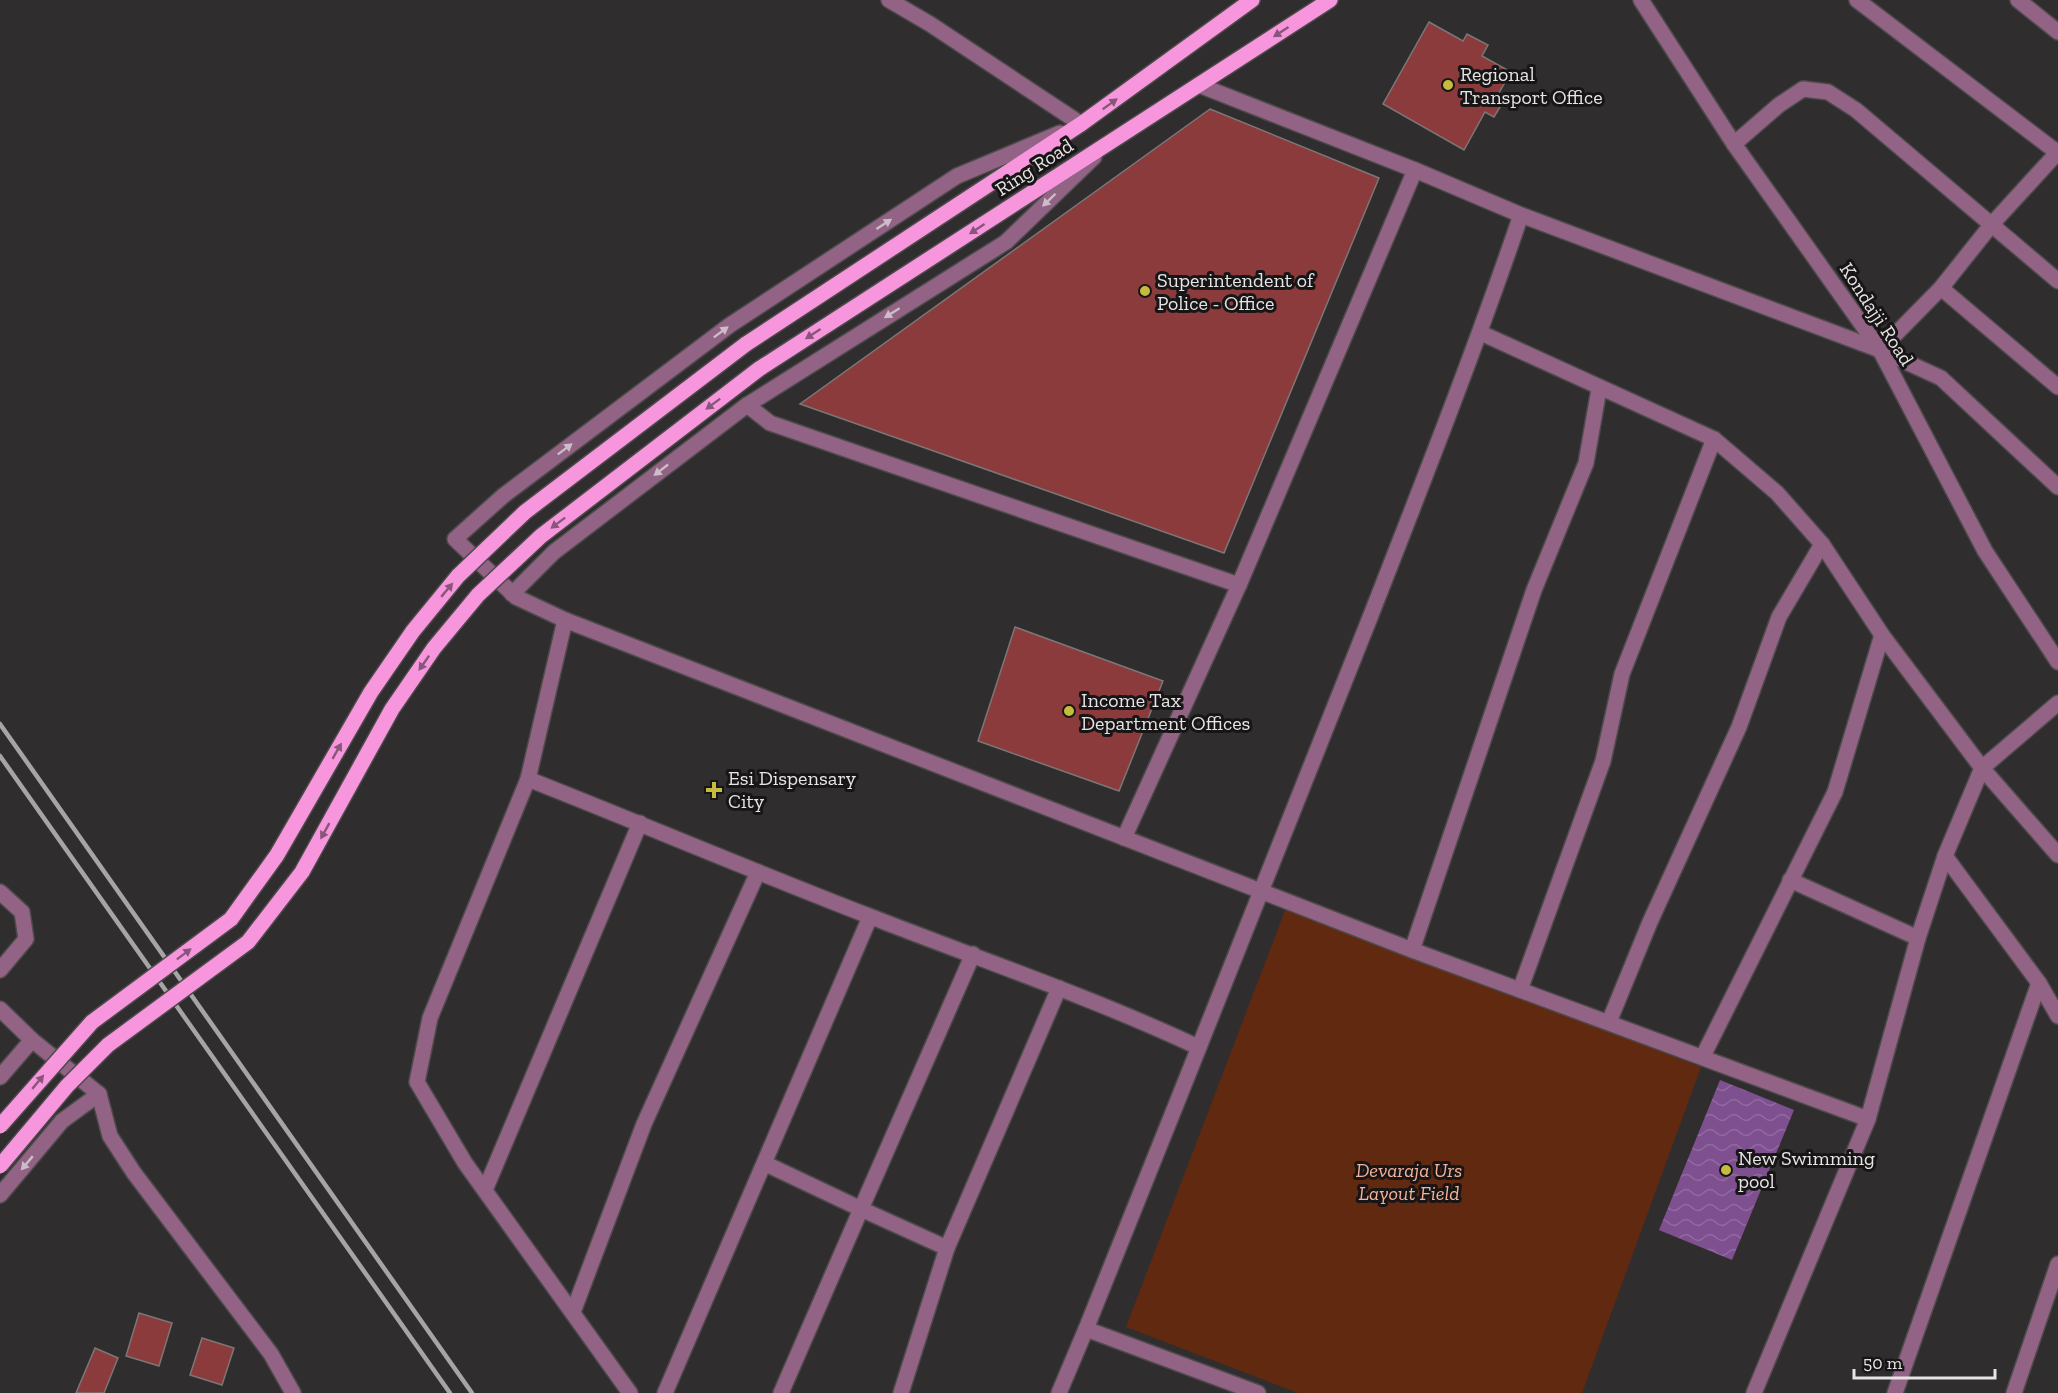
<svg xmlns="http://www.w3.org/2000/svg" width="2058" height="1393" font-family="'Zilla Slab',serif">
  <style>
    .green { fill: #622911 }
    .water { fill: url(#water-waves) }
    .building { fill: #8c3b3d; stroke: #7b7777; stroke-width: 1.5 }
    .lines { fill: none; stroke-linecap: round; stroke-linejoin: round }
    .minor-casing { stroke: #4d4a4b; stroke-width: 18 }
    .major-casing { stroke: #4d4a4b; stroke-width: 18 }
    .minor { stroke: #936385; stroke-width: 15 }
    .major { stroke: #f896dd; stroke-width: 15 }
    .rail { stroke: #a6a4a5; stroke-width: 4.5 }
    .major-bridge-casing { stroke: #4d4a4b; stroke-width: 18; stroke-linecap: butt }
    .major-bridge { stroke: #f896dd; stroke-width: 15 }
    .oneway { fill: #88567a }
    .oneway2 { fill: #cdbdc8 }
    .poi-dot { fill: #c5bc3d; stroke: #171516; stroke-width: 2 }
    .labels { text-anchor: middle; stroke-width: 6; stroke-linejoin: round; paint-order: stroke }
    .poi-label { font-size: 20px; fill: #e6e4e5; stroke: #171516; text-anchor: start }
    .street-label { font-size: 20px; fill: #e6e4e5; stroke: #171516 }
    .park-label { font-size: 20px; font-style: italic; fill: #f4b299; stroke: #171516 }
  </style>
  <defs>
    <pattern id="water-waves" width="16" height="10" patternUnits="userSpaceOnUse" patternTransform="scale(1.5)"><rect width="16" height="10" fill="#7f5090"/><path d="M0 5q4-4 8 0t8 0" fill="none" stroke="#91699f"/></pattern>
  </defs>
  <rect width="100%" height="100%" fill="#302d2e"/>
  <!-- green -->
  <polygon class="green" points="1286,908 1701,1067 1582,1393 1298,1393 1126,1327"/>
  <!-- water -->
  <polygon class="water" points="1720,1080 1794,1110 1732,1260 1659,1230"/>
  <!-- building -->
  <g class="building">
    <polygon points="1429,22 1463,41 1467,34 1488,45 1482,56 1511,72 1496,98 1503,102 1494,117 1485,112 1464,150 1383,104"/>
    <polygon points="1210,109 1379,178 1224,553 800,404"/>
    <polygon points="1015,627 1163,681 1119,791 978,741"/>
    <polygon points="139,1313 172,1323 159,1366 126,1356"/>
    <polygon points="202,1338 234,1348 222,1385 190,1375"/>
    <polygon points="95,1348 118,1358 104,1393 76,1393"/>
  </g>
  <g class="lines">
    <!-- minor casing -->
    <g class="minor-casing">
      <g id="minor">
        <polyline points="889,0 930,24 1081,124"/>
        <polyline points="1641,0 1734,144 1880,350 1985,551 2058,662"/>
        <polyline points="1857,0 2058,153"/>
        <polyline points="2018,0 2058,32"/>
        <polyline points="1199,85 1415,170 1521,215 1880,350 1941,378 2058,487"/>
        <polyline points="1734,144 1779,105 1803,89 1828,92 1856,110 2058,281"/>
        <polyline points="1941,288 2058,387"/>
        <polyline points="1481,333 1714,439 1777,493 1822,544 1882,635 1982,768 2058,855"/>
        <polyline points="1880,350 1941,288 1992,224 2058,152"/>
        <polyline points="747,405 770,423 1239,585"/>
        <polyline points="512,594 554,552 747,405 1006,242 1094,157"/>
        <polyline points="565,620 1412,950 1868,1119 1754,1393"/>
        <path d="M528 779C642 824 755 872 869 916 979 959 1091 997 1198 1047"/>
        <polyline points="1124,838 1239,585 1415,170"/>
        <polyline points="1945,856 2039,983 2058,1016"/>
        <polyline points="1790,880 1918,938"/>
        <polyline points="0,892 22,912 26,939 0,970"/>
        <polyline points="1412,950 1534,590 1586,463 1599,389"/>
        <polyline points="1520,990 1603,761 1622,674 1714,439"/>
        <polyline points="0,1009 32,1040 99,1094 110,1136 134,1173 271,1354 293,1393"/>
        <polyline points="1609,1022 1650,922 1739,727 1779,617 1822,544"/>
        <polyline points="1703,1056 1835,792 1882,635"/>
        <polyline points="0,1077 32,1040"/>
        <polyline points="1868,1119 1918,938 1945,856 1982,768 2058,703"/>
        <polyline points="766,1164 861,1209 781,1393"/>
        <polyline points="485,1190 640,823"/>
        <polyline points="0,1195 62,1121 99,1094"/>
        <polyline points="947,1248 1059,988"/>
        <polyline points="573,1312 644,1124 758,872"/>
        <polyline points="630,1393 465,1163 417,1082 430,1018 528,779 565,620 516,597 455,539 503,496 730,325 957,176 1060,133"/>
        <polyline points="665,1393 870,917"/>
        <polyline points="901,1393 947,1248 861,1209 973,954"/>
        <polyline points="1059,1393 1086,1329"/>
        <path d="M1258 1393 1086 1329C1181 1091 1278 854 1371 615 1423 482 1475 350 1521 215"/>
        <polyline points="1895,1393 2039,983"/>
        <polyline points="2014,1393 2058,1264"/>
      </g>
    </g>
    <!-- major casing -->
    <g class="major-casing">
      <g id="major">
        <polyline points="746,344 1081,124 1252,0"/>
        <polyline points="759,369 1330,0"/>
      </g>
    </g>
    <!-- minor -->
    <use href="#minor" class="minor"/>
    <!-- major -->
    <use href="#major" class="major"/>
    <!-- rail -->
    <g class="rail">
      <polyline points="0,724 472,1393"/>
      <polyline points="0,756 450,1393"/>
    </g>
    <!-- major-bridge casing -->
    <g class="major-bridge-casing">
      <g id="major-bridge">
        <polyline points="0,1126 92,1022 231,919 277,855 371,692 413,631 458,576 525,512 746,344"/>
        <polyline points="0,1166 67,1086 108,1045 248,942 302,872 392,709 434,648 478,595 541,536 759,369"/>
      </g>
    </g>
    <!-- major-bridge -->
    <use href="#major-bridge" class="major-bridge"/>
  </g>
  <!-- one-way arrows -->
  <defs><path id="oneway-solid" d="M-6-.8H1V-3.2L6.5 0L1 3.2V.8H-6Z" transform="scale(1.5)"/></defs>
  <g class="oneway">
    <use href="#oneway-solid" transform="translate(1281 32) rotate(147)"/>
    <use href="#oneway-solid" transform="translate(1110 104) rotate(-36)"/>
    <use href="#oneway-solid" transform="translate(977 229) rotate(147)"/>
    <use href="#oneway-solid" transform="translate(813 334) rotate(147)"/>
    <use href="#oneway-solid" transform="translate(713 404) rotate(143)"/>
    <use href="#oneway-solid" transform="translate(558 523) rotate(143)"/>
    <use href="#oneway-solid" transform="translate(447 590) rotate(-50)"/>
    <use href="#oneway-solid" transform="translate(424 663) rotate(125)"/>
    <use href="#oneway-solid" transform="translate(337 751) rotate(-60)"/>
    <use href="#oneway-solid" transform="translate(325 831) rotate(119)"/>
    <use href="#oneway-solid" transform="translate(184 954) rotate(-37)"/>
    <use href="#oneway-solid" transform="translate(38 1082) rotate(-50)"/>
  </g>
  <g class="oneway2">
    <use href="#oneway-solid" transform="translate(1049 200) rotate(136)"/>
    <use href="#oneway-solid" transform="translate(884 224) rotate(-33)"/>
    <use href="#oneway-solid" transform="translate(892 313) rotate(148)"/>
    <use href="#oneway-solid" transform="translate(721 332) rotate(-37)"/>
    <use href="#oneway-solid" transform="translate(565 449) rotate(-37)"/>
    <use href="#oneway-solid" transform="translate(661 470) rotate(142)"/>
    <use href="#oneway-solid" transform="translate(27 1163) rotate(130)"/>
  </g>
  <!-- markers -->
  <g class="poi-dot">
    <circle cx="1448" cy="85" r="6"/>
    <circle cx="1145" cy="291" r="6"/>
    <circle cx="1069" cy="711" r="6"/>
    <path d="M711 781h6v6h6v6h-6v6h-6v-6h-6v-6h6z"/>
    <circle cx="1726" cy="1170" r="6"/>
  </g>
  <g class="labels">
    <!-- poi labels -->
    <g class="poi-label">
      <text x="1460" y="81">Regional<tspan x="1460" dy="23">Transport Office</tspan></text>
      <text x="1157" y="287">Superintendent of<tspan x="1157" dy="23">Police - Office</tspan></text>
      <text x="1081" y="707">Income Tax<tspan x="1081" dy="23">Department Offices</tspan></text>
      <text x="728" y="785">Esi Dispensary<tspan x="728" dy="23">City</tspan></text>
      <text x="1738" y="1165">New Swimming<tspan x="1738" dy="23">pool</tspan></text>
    </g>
    <!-- street labels -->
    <g class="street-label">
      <text transform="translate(1034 167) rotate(-33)" y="7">Ring Road</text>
      <text transform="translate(1877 314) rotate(57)" y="7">Kondajji Road</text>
    </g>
    <!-- park labels -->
    <g class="park-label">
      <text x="1409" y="1177">Devaraja Urs<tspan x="1409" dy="23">Layout Field</tspan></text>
    </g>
  </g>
  <!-- scale -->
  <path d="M1854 1369v9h141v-9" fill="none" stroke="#e6e4e5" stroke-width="3"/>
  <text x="1863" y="1369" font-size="18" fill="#e6e4e5" stroke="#171516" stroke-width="4.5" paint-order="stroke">50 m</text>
</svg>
